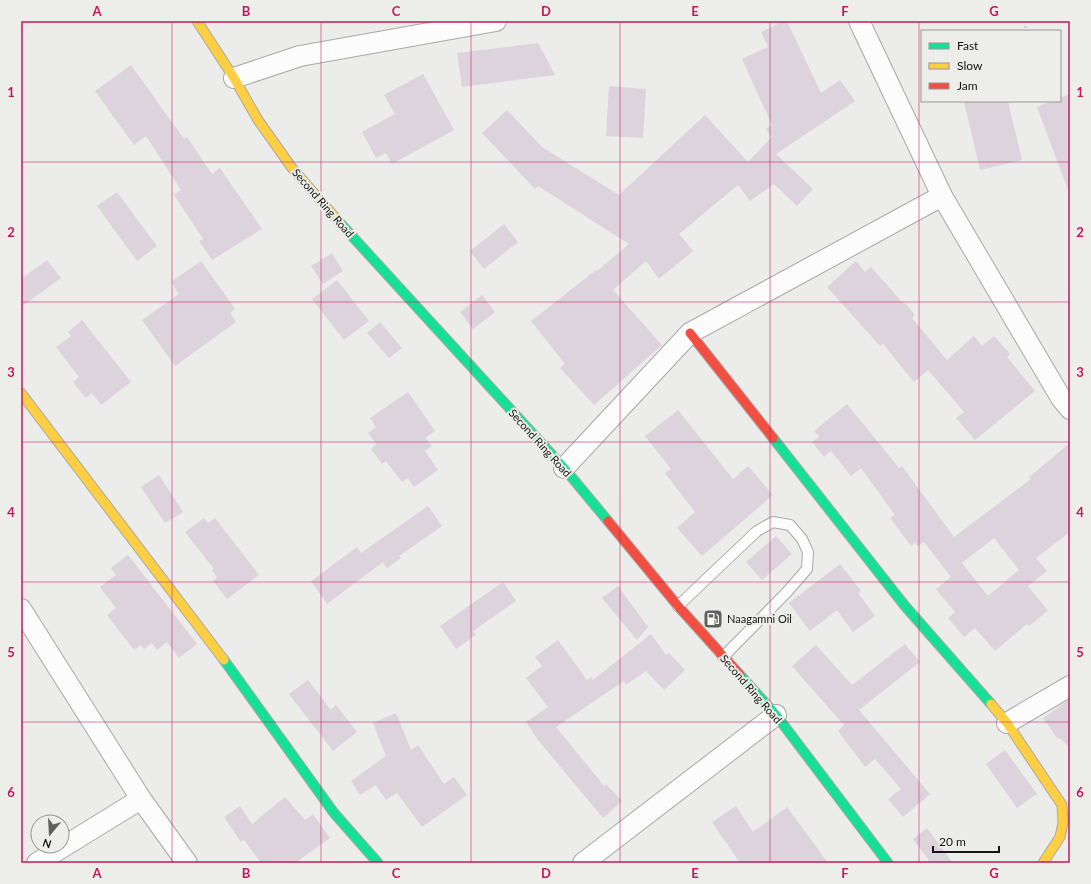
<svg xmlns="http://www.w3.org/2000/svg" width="1091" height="884" font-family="Lato,sans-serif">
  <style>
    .building { fill: #ddd3dc; fill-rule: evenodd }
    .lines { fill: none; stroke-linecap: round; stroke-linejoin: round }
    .lane-casing { stroke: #a8a8a7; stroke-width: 12 }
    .street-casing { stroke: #a8a8a7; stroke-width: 22 }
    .fast-casing { stroke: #a8a8a7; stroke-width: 11 }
    .slow-casing { stroke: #a8a8a7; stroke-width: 11 }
    .jam-casing { stroke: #a8a8a7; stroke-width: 11 }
    .path { stroke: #cacac9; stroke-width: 2.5; stroke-dasharray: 2 3; stroke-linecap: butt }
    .lane { stroke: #fcfcfc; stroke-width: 10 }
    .street { stroke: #fcfcfc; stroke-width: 20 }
    .fast { stroke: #16e098; stroke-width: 9 }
    .slow { stroke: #ffcf43; stroke-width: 9 }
    .jam { stroke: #f24e42; stroke-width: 9 }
    .grid { fill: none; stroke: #c2185b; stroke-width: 1; stroke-opacity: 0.55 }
    .labels { text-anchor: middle; stroke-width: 4; stroke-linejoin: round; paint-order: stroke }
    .street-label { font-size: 11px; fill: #141413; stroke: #ededea }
    .poi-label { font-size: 11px; fill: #141413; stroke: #ededea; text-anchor: start }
    .neatline { fill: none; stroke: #c2185b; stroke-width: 1.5 }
    .grid-label { font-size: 13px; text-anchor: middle; font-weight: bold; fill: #c2185b }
  </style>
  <rect width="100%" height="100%" fill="#ececeb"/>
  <!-- building -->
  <g class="building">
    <polygon points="784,21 787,21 821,93 840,80 855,101 776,154 813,189 797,206 774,184 750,201 738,185 679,234 693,251 659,279 646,261 613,290 662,345 594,405 560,368 565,364 531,321 596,270 597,271 629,244 538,186 535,189 482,133 507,110 542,147 619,195 705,115 748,162 772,137 766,129 772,125 742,59 768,47 761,32"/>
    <polygon points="538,43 555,75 462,87 457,53"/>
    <polygon points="131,65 184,139 187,137 212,174 220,168 262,229 212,260 199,241 203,239 174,195 181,190 146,136 134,145 95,91"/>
    <polygon points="423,74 454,130 392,164 386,153 376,158 362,132 395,114 384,95"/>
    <polygon points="609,86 646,89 643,138 606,136"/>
    <polygon points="1070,94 1070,190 1068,190 1037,107 1052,101 1060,101 1060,98"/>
    <polygon points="964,101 1008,101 1022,160 980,170"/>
    <polygon points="117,192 157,246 137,261 97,206"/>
    <polygon points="504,224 518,242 484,269 470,251"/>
    <polygon points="332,253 343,271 323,284 311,266"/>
    <polygon points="47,260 61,278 21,307 21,279"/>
    <polygon points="201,261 235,309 230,313 236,322 175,366 142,320 179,294 171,282"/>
    <polygon points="856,261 865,272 871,267 903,303 904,302 915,315 912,318 947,360 974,336 982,346 994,336 1010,354 1007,357 1035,391 975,440 956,418 964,412 928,370 914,382 883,344 880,346 827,287"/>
    <polygon points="337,280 369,321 344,340 312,299"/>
    <polygon points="482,295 495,312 473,329 460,312"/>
    <polygon points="82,320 131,382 101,405 92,393 86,398 73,382 79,377 56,347 71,336 68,332"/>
    <polygon points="380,322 402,348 389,358 367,333"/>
    <polygon points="408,392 435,431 425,438 432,446 425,451 438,470 414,487 408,478 402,482 386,461 382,464 371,449 376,444 368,433 376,427 370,418"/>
    <path d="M847 404 899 468 902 466 954 537 1031 479 1029 477 1070 443V532L1036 558 1047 571 1028 586 1048 611 1029 626 1027 624 995 651 975 628 964 637 948 618 955 612 936 589 951 577 924 542 918 546 915 543 911 546 890 518 895 515 861 468 851 476 831 451 824 457 812 442 819 437 814 431ZM994 538 1019 570 988 596 962 563Z"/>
    <polygon points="678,410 733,479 748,466 773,495 702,556 677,528 695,512 665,473 671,469 645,436"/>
    <polygon points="159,475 183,512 165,523 141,487"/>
    <polygon points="428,506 442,526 399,556 401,558 387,568 383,562 327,604 311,581 357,547 361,553"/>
    <polygon points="204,518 208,523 215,518 259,575 227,599 213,581 217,577 212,570 214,569 185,532"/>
    <polygon points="776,536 792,554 762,580 746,562"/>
    <polygon points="128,555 197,644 179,658 167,642 157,650 152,643 144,649 141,645 134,650 107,615 116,608 100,587 116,575 111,568"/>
    <polygon points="840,564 861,591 858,593 875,616 853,632 837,610 810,631 789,603"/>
    <polygon points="503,582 516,601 473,631 476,635 456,649 440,626"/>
    <polygon points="618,586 648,627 637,640 602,598"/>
    <polygon points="651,634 666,655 669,653 685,670 664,690 646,671 626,685 624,681 556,727 604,786 606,784 622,801 603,818 538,740 526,722 548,707 526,678 542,666 535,657 558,640 587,680 591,677 593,680"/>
    <polygon points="905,644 920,662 859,710 930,794 903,817 888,799 901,789 875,759 865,767 838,731 844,725 792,666 816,645 852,685"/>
    <polygon points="308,680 331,710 336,705 357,732 333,751 289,694"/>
    <polygon points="1070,699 1070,748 1060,738 1058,739 1043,718"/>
    <polygon points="396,713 411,750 418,745 444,784 454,777 467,795 422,827 397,793 386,800 376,785 360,795 351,781 386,756 373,723"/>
    <polygon points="1005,750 1037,794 1017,808 986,764"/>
    <polygon points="285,797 305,820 313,814 330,838 295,863 261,863 244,840 241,842 224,817 240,806 252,824"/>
    <polygon points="736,806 753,832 787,807 828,863 740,863 712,822"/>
    <polygon points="927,828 953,863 931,863 913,839"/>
  </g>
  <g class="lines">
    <!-- lane casing -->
    <g class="lane-casing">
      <polyline id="lane" points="678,606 757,531 773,522 790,525 802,539 808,552 807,569 787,592 723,657"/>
    </g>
    <!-- street casing -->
    <g class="street-casing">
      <g id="street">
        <polyline points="859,21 942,196 1061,398 1070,409"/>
        <polyline points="234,78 300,56 496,21"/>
        <polyline points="564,468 690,333 942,196"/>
        <polyline points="21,609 141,799 187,863"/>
        <polyline points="1007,723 1070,686"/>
        <polyline points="37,863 141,799"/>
        <polyline points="583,863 776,715"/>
      </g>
    </g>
    <!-- fast casing -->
    <g class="fast-casing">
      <g id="fast">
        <polyline points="340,223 564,468 608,521"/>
        <polyline points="773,438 905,606 991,704"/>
        <polyline points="224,660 334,813 378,863"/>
        <polyline points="740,675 776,715 888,863"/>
      </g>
    </g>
    <!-- slow casing -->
    <g class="slow-casing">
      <g id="slow">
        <polyline points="197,21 234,78 258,120 292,168 340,223"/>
        <polyline points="21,393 224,660"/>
        <polyline points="991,704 1007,723 1062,805 1063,823 1060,837 1043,863"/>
      </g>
    </g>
    <!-- jam casing -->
    <g class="jam-casing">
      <g id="jam">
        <polyline points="690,333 773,438"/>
        <polyline points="608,521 678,606 740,675"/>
      </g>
    </g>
    <!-- path -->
    <polyline class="path" points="1025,21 1026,31"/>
    <!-- lane -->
    <use href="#lane" class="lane"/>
    <!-- street -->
    <use href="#street" class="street"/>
    <!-- fast -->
    <use href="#fast" class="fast"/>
    <!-- slow -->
    <use href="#slow" class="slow"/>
    <!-- jam -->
    <use href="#jam" class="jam"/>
  </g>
  <!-- grid -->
  <path class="grid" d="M172 21V863M321 21V863M471 21V863M620 21V863M770 21V863M919 21V863M21 162H1070M21 302H1070M21 442H1070M21 582H1070M21 722H1070"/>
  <!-- icons -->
  <defs>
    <g id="fuel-square" transform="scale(1)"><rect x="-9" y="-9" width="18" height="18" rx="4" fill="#60605f" stroke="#ededea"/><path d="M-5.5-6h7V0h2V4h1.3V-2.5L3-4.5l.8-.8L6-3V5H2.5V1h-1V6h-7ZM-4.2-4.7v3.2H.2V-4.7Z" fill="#fff"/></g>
  </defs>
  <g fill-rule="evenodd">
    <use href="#fuel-square" x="713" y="619"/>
  </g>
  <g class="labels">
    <!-- street labels -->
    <g class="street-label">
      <text transform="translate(323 203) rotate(49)" y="4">Second Ring Road</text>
      <text transform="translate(540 443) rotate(48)" y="4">Second Ring Road</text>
      <text transform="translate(751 689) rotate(49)" y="4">Second Ring Road</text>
    </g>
    <!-- poi labels -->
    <g class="poi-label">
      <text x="727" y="623">Naagamni Oil</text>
    </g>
  </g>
  <!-- border -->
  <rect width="1091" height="884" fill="none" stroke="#ededea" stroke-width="44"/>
  <!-- legend -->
  <rect x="921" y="30" width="140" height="72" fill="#ededea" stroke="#969694"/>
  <rect x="929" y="43" width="20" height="6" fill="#16e098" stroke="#969694"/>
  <text x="957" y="50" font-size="12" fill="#141413">Fast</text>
  <rect x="929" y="63" width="20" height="6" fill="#ffcf43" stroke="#969694"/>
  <text x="957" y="70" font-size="12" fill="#141413">Slow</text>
  <rect x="929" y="83" width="20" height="6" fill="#f24e42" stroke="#969694"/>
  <text x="957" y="90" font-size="12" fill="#141413">Jam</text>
  <!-- north arrow -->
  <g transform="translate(50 834) rotate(198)"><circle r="19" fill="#ededea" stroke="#969694"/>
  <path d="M0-3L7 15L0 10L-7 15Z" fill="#60605f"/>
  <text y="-6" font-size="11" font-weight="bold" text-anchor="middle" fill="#141413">N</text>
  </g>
  <!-- scale -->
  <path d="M933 846v6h66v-6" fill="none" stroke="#141413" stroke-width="2"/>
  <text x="939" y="846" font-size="12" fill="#141413" stroke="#ededea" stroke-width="3" paint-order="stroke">20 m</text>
  <rect x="22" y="22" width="1047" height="840" class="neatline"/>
  <g class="grid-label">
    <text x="97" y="16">A</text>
    <text x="246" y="16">B</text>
    <text x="396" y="16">C</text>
    <text x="546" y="16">D</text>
    <text x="695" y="16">E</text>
    <text x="845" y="16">F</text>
    <text x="994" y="16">G</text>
    <text x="11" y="97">1</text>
    <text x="1080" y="97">1</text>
    <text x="11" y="237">2</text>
    <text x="1080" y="237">2</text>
    <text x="11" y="377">3</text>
    <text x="1080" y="377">3</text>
    <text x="11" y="517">4</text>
    <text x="1080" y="517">4</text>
    <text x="11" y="657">5</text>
    <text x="1080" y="657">5</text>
    <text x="11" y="797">6</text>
    <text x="1080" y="797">6</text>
    <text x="97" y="878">A</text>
    <text x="246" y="878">B</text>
    <text x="396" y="878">C</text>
    <text x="546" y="878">D</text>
    <text x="695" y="878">E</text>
    <text x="845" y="878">F</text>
    <text x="994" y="878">G</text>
  </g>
</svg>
